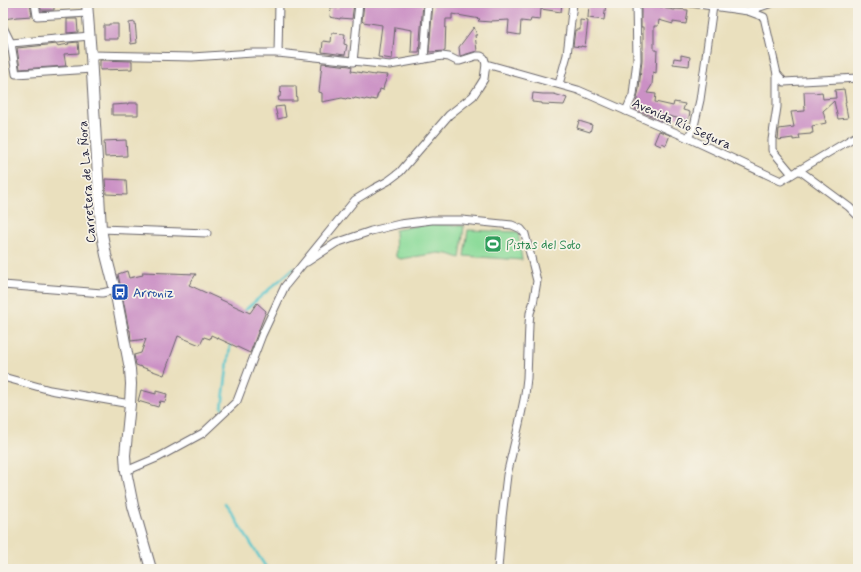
<svg xmlns="http://www.w3.org/2000/svg" width="861" height="572" font-family="Mynerve,sans-serif">
  <style>
    .green { fill: #8cdb9a; stroke: #577e6a }
    .lines { fill: none; stroke-linecap: round; stroke-linejoin: round }
    .stream { stroke: #59c6cd; stroke-width: 2.5 }
    .building { fill: #cb90c5 }
    .minor-casing { stroke: #686469; stroke-width: 9 }
    .secondary-casing { stroke: #686469; stroke-width: 12 }
    .minor { stroke: #fff; stroke-width: 7 }
    .secondary { stroke: #fff; stroke-width: 10 }
    .labels { text-anchor: middle; stroke-width: 3.5; stroke-linejoin: round; paint-order: stroke }
    .street-label { font-size: 13px; fill: #22223b; stroke: #f7f3e8 }
    .leisure-label { font-size: 13px; fill: #27864d; stroke: #f7f3e8; text-anchor: start }
    .transit-label { font-size: 13px; fill: #164399; stroke: #f7f3e8; text-anchor: start }
  </style>
  <rect width="100%" height="100%" fill="#f7f3e8"/>
  <filter id="ink" filterUnits="userSpaceOnUse"><feTurbulence type="fractalNoise" baseFrequency=".025" numOctaves="2"/><feDisplacementMap in="SourceGraphic" scale="8" xChannelSelector="R" yChannelSelector="G"/><feConvolveMatrix kernelMatrix="1 2 1 2 8 2 1 2 1" color-interpolation-filters="sRGB"/></filter>
  <filter id="wash" filterUnits="userSpaceOnUse"><feTurbulence type="fractalNoise" baseFrequency=".012" numOctaves="4" result="noise"/><feDisplacementMap in="SourceGraphic" scale="16" xChannelSelector="R" yChannelSelector="G"/><feGaussianBlur stdDeviation="0.9" result="paint"/><feColorMatrix in="noise" values="0 0 0 0 0 0 0 0 0 0 0 0 0 0 0 0 0 1.4 0 .05"/><feComposite in="paint" operator="in"/></filter>
  <g filter="url(#wash)">
    <rect width="100%" height="100%" fill="#eae0be"/>
    <!-- green -->
    <g class="green">
      <polygon points="436,224 464,226 460,258 448,254 438,253 401,259 396,257 395,230 420,225"/>
      <polygon points="468,230 518,232 522,260 464,256"/>
    </g>
    <g class="lines">
      <!-- stream -->
      <g class="stream">
        <polyline points="245,310 294,268"/>
        <polyline points="222,408 230,346"/>
        <polyline points="225,503 267,569"/>
      </g>
    </g>
    <g id="blocks">
      <!-- building -->
      <g class="building">
        <polygon points="3,3 30,3 32,16 17,17 4,19"/>
        <polygon points="40,3 54,3 54,10 41,10"/>
        <polygon points="338,3 354,3 352,19 340,18 340,19 330,17 331,7 338,8"/>
        <polygon points="364,3 423,3 419,52 411,52 412,30 395,27 392,59 378,57 382,25 363,22 362,21"/>
        <polygon points="433,3 562,3 561,12 541,9 540,20 531,19 530,22 521,21 520,35 508,33 509,20 491,21 491,22 478,21 480,19 452,14 452,19 446,19 445,51 429,52"/>
        <polygon points="589,3 606,3 604,20 588,18"/>
        <polygon points="641,5 661,6 661,8 675,10 675,9 688,10 686,24 673,22 673,24 659,20 658,26 654,26 654,50 657,50 656,73 653,72 652,85 647,93 656,94 655,102 673,106 674,102 685,104 683,110 690,112 688,121 669,116 667,123 635,109 639,89 642,60 642,50 643,50 643,27 641,27"/>
        <polygon points="67,19 77,19 78,32 67,33"/>
        <polygon points="580,20 588,21 585,47 581,46 581,47 573,46 575,30 580,30"/>
        <polygon points="135,22 137,43 131,44 129,23"/>
        <polygon points="109,24 118,24 118,39 104,39 104,25 109,25"/>
        <polygon points="474,27 477,35 475,35 477,51 460,56 459,47"/>
        <polygon points="332,33 345,34 344,44 347,45 345,55 322,52 323,41 331,42"/>
        <polygon points="78,42 79,53 64,54 66,66 20,69 17,48 57,44 57,46 69,44 68,43"/>
        <polygon points="681,55 690,57 689,66 673,64 674,58 681,59"/>
        <polygon points="100,60 132,61 132,69 100,70"/>
        <polygon points="322,63 350,66 352,67 351,71 375,75 375,74 388,75 384,85 383,90 380,89 379,93 378,93 376,100 371,99 371,100 366,99 365,100 355,98 354,99 347,98 346,99 342,98 322,102 322,93 319,92"/>
        <polygon points="281,86 296,86 297,101 279,101 278,97 280,97"/>
        <polygon points="844,89 846,102 845,102 848,118 838,119 834,101 823,111 826,123 812,126 813,133 811,133 811,134 799,135 800,139 793,140 793,138 778,140 779,129 794,127 791,112 805,111 804,92 814,92 814,93 822,92 823,99 836,98 835,90"/>
        <polygon points="533,93 543,94 554,94 567,98 564,105 542,104 542,103 532,102"/>
        <polygon points="128,103 138,103 138,115 112,115 112,105 128,104"/>
        <polygon points="284,106 286,117 278,119 275,107"/>
        <polygon points="579,121 592,125 590,132 577,128"/>
        <polygon points="659,131 670,135 666,145 662,143 661,146 654,143"/>
        <polygon points="126,140 127,156 105,157 104,141"/>
        <polygon points="105,179 126,180 127,195 106,194"/>
        <polygon points="127,271 129,278 143,275 142,272 196,274 189,285 250,313 257,303 266,311 250,353 211,335 210,339 204,337 200,345 178,336 164,375 136,365 134,355 141,353 146,339 131,341 130,330 129,330 121,289 118,274"/>
        <polygon points="141,390 156,394 156,391 167,394 165,402 160,401 158,407 138,401"/>
      </g>
    </g>
  </g>
  <g filter="url(#ink)">
    <use href="#blocks" fill-opacity="0" stroke="#686469" stroke-width="1"/>
    <g class="lines">
      <!-- minor casing -->
      <g class="minor-casing">
        <g id="minor">
          <polyline points="35,3 37,16 88,13"/>
          <polyline points="691,3 748,11 764,17 777,74 784,82 858,78"/>
          <polyline points="748,11 772,3"/>
          <polyline points="3,27 11,43 16,74 92,69"/>
          <polyline points="11,43 90,36"/>
          <polyline points="278,53 279,3"/>
          <polyline points="91,55 192,57 253,53 278,53 390,65 442,56 449,57 457,61 460,61 476,56 481,56 484,58 486,64 484,79 479,87 473,96 449,115 400,172 388,181 373,189 355,200 285,286 262,335 237,401 203,433 159,457 126,471"/>
          <polyline points="424,59 428,3"/>
          <polyline points="353,62 359,3"/>
          <polyline points="486,64 578,90 688,138 781,181 858,135"/>
          <polyline points="777,74 777,107 772,140 772,150 792,174"/>
          <polyline points="559,84 567,55 573,3"/>
          <polyline points="626,111 633,95 637,60 636,3"/>
          <polyline points="688,138 694,126 700,100 713,6"/>
          <polyline points="799,170 849,207 858,216"/>
          <polyline points="101,229 207,233"/>
          <polyline points="307,262 336,243 371,231 400,224 432,220 462,220 512,225 521,229 525,234 537,281 533,304 530,313 529,324 527,378 525,395 519,424 507,475 502,517 498,569"/>
          <polyline points="3,285 102,293 115,290"/>
          <polyline points="3,377 50,390 130,404"/>
        </g>
      </g>
      <!-- secondary casing -->
      <g class="secondary-casing">
        <polyline id="secondary" points="87,3 91,55 101,229 106,255 115,290 130,369 131,384 130,404 125,455 126,471 133,506 151,569"/>
      </g>
      <!-- minor -->
      <use href="#minor" class="minor"/>
      <!-- secondary -->
      <use href="#secondary" class="secondary"/>
    </g>
  </g>
  <!-- icons -->
  <defs>
    <g id="stadium-square" transform="scale(0.9)"><rect x="-9" y="-9" width="18" height="18" rx="4" fill="#2e9e5b" stroke="#f7f3e8"/><path d="M0-5a6.5 5 0 1 0 0 10a6.5 5 0 1 0 0-10ZM-3.5-1.8h7v3.6h-7Z" fill="#fff"/></g>
    <g id="bus-square" transform="scale(0.9)"><rect x="-9" y="-9" width="18" height="18" rx="4" fill="#1a4fb4" stroke="#f7f3e8"/><path d="M-5-6H5V4H4V6H2V4H-2V6H-4V4H-5ZM-3.5-4V0h7V-4ZM-3.5 1.2v1.5H-2V1.2ZM2 1.2v1.5H3.5V1.2Z" fill="#fff"/></g>
  </defs>
  <g fill-rule="evenodd">
    <use href="#stadium-square" x="493" y="244"/>
    <use href="#bus-square" x="120" y="292"/>
  </g>
  <g class="labels">
    <!-- street labels -->
    <g class="street-label">
      <text transform="translate(682 123) rotate(24)" y="5">Avenida Río Segura</text>
      <text transform="translate(86 182) rotate(-94)" y="5">Carretera de La Ñora</text>
    </g>
    <!-- leisure labels -->
    <g class="leisure-label">
      <text x="506" y="249">Pistas del Soto</text>
    </g>
    <!-- transit labels -->
    <g class="transit-label">
      <text x="133" y="297">Arroniz</text>
    </g>
  </g>
  <!-- margin -->
  <rect width="861" height="572" fill="none" stroke="#f7f3e8" stroke-width="16"/>
</svg>
